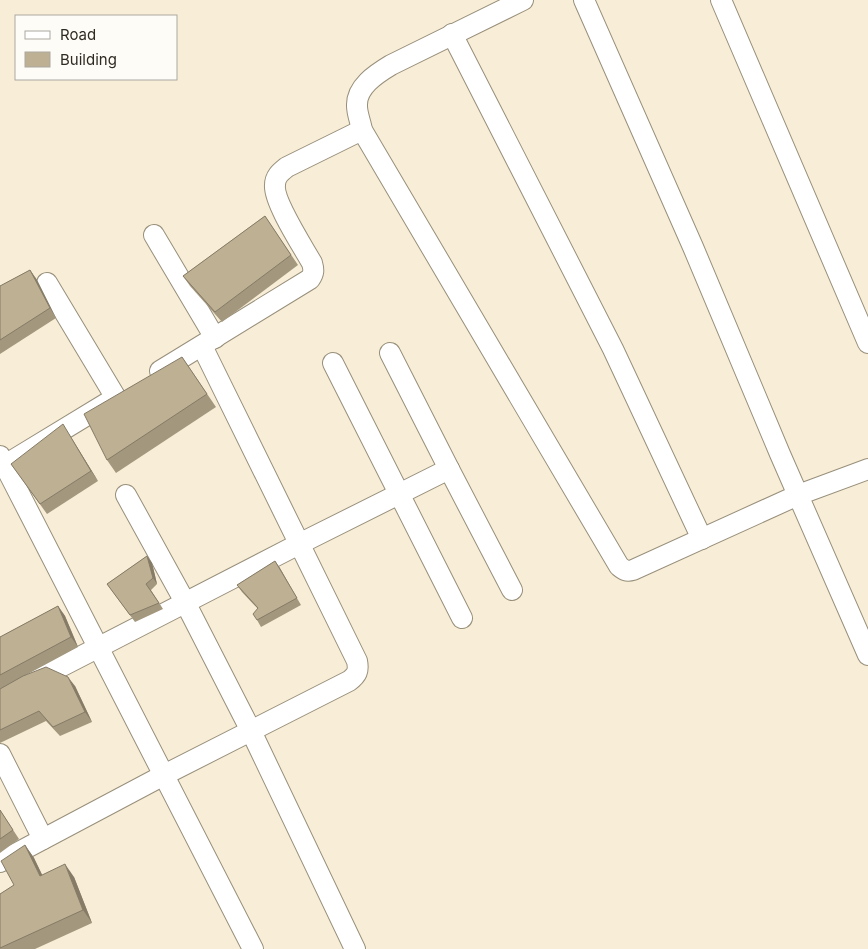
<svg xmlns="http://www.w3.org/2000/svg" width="868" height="949" font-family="Inter,sans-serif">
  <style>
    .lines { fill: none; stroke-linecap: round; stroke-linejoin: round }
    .minor-casing { stroke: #988f7b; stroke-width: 22 }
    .minor { stroke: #fff; stroke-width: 20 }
    .wall { fill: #a3977e }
    .shaded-wall { fill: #857b67 }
    .building { fill: #beb093; stroke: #857b67 }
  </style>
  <rect width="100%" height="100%" fill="#f8eed7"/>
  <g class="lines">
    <!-- minor casing -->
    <g class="minor-casing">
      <g id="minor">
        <path d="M523 0 391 65C376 74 356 87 357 106 357 114 361 123 362 130L619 566C624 570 626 572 633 570L798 495 868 469"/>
        <polyline points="584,0 693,247 780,454 868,655"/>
        <polyline points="721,0 868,343"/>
        <polyline points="452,34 613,349 702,539"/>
        <polyline points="154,235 215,338"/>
        <polyline points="47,283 116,398"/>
        <polyline points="390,353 449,469 512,590"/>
        <polyline points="333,363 462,618"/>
        <path d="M160 371 310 279C314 273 314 270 312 263 303 247 273 201 275 185 275 176 281 172 287 167L362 130"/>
        <polyline points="0,456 253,949"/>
        <polyline points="0,468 107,403"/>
        <polyline points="126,495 185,602 251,731 355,949"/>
        <polyline points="0,698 299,544 449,469"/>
        <polyline points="0,754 43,839"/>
        <path d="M0 862 164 775 349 681C357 675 359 671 357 661L202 346"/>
      </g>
    </g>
    <!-- minor -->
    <use href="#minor" class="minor"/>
  </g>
  <!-- wall -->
  <g class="wall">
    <polygon points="265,216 298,265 222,322 190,286 183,276"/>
    <polygon points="30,270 37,280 56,318 0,354 0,286"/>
    <polygon points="182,357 216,407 116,473 107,460"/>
    <polygon points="69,434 98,481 47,514 11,464"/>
    <polygon points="147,556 152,563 157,584 151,590 163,609 135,622 107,584"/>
    <polygon points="275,561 301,605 261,627 257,620 258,609 242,592 237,585"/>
    <polygon points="58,606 65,616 78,647 26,675 75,686 92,722 60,736 46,721 0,743 0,637"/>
    <polygon points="0,810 19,839 0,853"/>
    <polygon points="25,845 34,858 42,875 74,877 92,923 35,949 0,949 0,894 14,885"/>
  </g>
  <!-- shaded-wall -->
  <g class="shaded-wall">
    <polygon points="30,270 37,280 56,318 50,308"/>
    <polygon points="63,424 69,434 98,481 91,471"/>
    <polygon points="147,556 152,563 157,584 153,578"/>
    <polygon points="275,561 280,568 301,605 297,598"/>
    <polygon points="58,606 65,616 78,647 71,637"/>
    <polygon points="68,677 75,686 92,722 85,712"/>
    <polygon points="25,845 34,858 49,889 40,876"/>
    <polygon points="65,864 74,877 92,923 83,910"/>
  </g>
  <!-- building -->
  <g class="building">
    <polygon points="265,216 291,255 215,312 183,276"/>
    <polygon points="30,270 50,308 0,340 0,286"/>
    <polygon points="182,357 207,394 107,460 84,414"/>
    <polygon points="63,424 91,471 40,504 11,464"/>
    <polygon points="147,556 153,578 146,584 159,603 130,615 107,584"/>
    <polygon points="275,561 297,598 257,620 253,614 258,608 237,585"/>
    <polygon points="58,606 71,637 0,675 0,637"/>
    <polygon points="46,667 68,677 85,712 53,727 39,711 0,730 0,689 23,676"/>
    <polygon points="0,810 13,830 0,839"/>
    <polygon points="25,845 40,876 65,864 83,910 0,948 0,894 14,885 1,861"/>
  </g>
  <!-- legend -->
  <rect x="15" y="15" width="162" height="65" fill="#fefcf7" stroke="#aba8a2"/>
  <rect x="25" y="31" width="25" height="8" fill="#ffffff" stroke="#aba8a2"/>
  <text x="60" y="40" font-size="15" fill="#2f2b23">Road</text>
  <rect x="25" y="52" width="25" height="15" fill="#beb093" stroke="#aba8a2"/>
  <text x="60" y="65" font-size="15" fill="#2f2b23">Building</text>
</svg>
